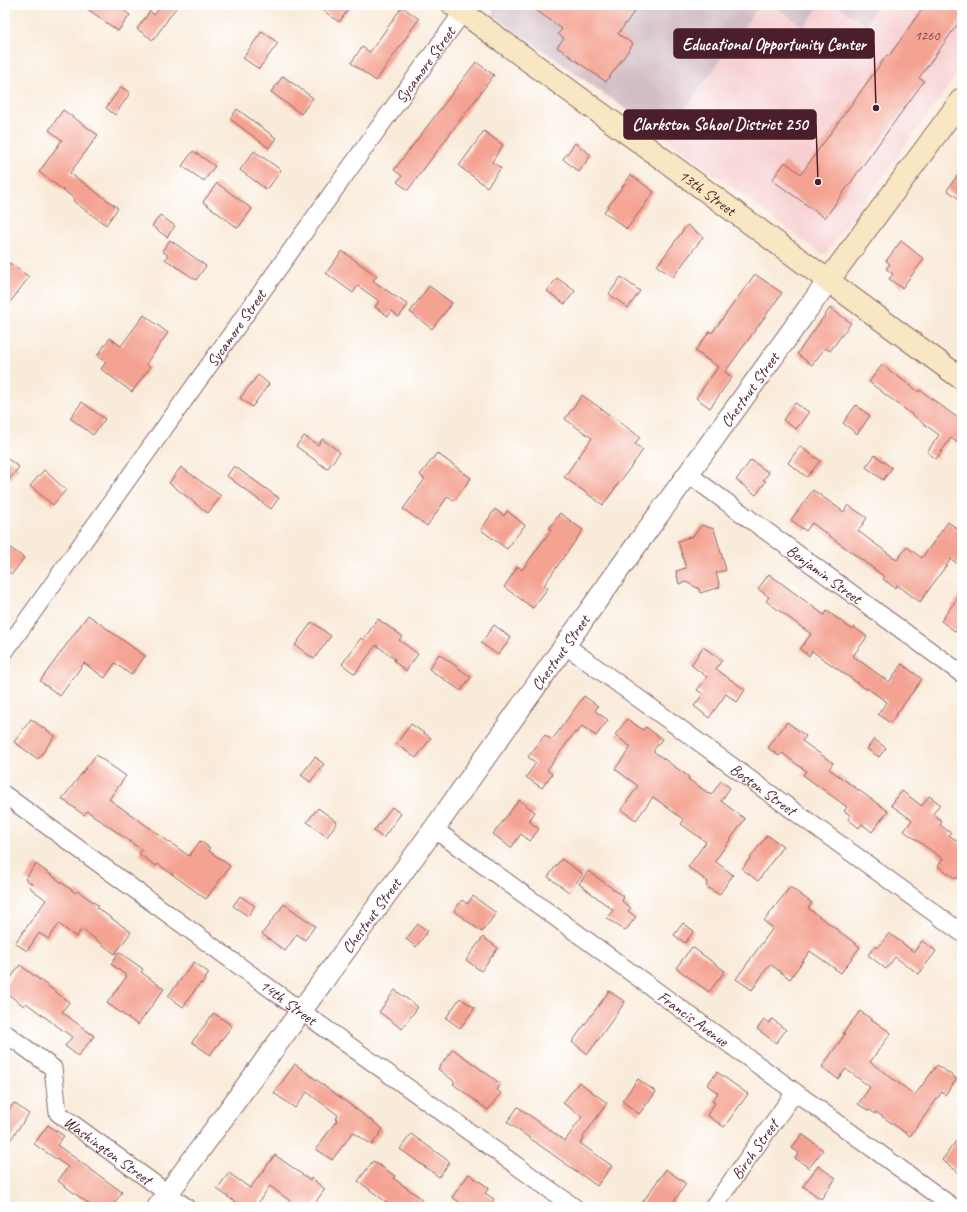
<svg xmlns="http://www.w3.org/2000/svg" width="967" height="1212" font-family="Caveat,sans-serif">
  <style>
    .built { fill: #f7cfd0 }
    .industrial { fill: #d2bdc5 }
    .building { fill: #f4a392 }
    .lines { fill: none; stroke-linecap: round; stroke-linejoin: round }
    .minor-casing { stroke: #876668; stroke-width: 19 }
    .tertiary-casing { stroke: #876668; stroke-width: 23 }
    .secondary-casing { stroke: #876668; stroke-width: 24 }
    .minor { stroke: #fff; stroke-width: 17 }
    .tertiary { stroke: #fff; stroke-width: 21 }
    .secondary { stroke: #f9e7c3; stroke-width: 22 }
    .labels { text-anchor: middle; stroke-width: 4; stroke-linejoin: round; paint-order: stroke }
    .number-label { font-size: 14px; fill: #744045 }
    .street-label { font-size: 16px; fill: #4a1f2b; stroke: #fff }
    .leader { fill: none; stroke: #4a1f2b; stroke-width: 1.5 }
    .callout-dot { fill: #4a1f2b; stroke: #fff; stroke-width: 1.5 }
    .callout { fill: #4a1f2b; stroke: #4a1f2b; stroke-width: 1.5 }
    .callout-label { font-size: 17px; text-anchor: middle; font-weight: bold; fill: #fff }
  </style>
  <rect width="100%" height="100%" fill="#fff"/>
  <filter id="ink" filterUnits="userSpaceOnUse"><feTurbulence type="fractalNoise" baseFrequency=".025" numOctaves="2"/><feDisplacementMap in="SourceGraphic" scale="8" xChannelSelector="R" yChannelSelector="G"/><feConvolveMatrix kernelMatrix="1 2 1 2 8 2 1 2 1" color-interpolation-filters="sRGB"/></filter>
  <filter id="wash" filterUnits="userSpaceOnUse"><feTurbulence type="fractalNoise" baseFrequency=".012" numOctaves="4" result="noise"/><feDisplacementMap in="SourceGraphic" scale="16" xChannelSelector="R" yChannelSelector="G"/><feGaussianBlur stdDeviation="0.9" result="paint"/><feColorMatrix in="noise" values="0 0 0 0 0 0 0 0 0 0 0 0 0 0 0 0 0 1.4 0 .05"/><feComposite in="paint" operator="in"/></filter>
  <g filter="url(#wash)">
    <rect width="100%" height="100%" fill="#f9ebda"/>
    <!-- built -->
    <polygon class="built" points="760,5 773,5 804,27 820,5 837,5 865,25 879,5 962,5 962,68 826,254 821,254 665,137"/>
    <!-- industrial -->
    <g class="industrial">
      <polygon points="495,5 760,5 665,137 494,16 492,8"/>
      <polygon points="773,5 820,5 804,27"/>
      <polygon points="837,5 879,5 865,25"/>
    </g>
    <g id="blocks">
      <!-- building -->
      <g class="building">
        <polygon points="82,5 116,5 130,15 118,31"/>
        <polygon points="162,5 178,5 153,40 137,29 150,11 154,15"/>
        <polygon points="316,5 352,5 339,22"/>
        <polygon points="529,5 639,5 618,34 633,44 606,82 557,47 564,38 558,34 562,29"/>
        <polygon points="925,5 962,5 962,18 919,78 924,81 825,218 772,180 785,162 801,174 887,55 889,56"/>
        <polygon points="402,7 419,19 376,81 351,63 362,47 370,52"/>
        <polygon points="262,31 278,43 259,69 243,58"/>
        <polygon points="476,62 494,75 408,190 397,182 402,176 394,170"/>
        <polygon points="283,76 313,98 301,114 271,92"/>
        <polygon points="121,87 130,93 115,115 106,108"/>
        <polygon points="237,109 276,138 269,148 230,119"/>
        <polygon points="63,110 98,135 70,173 118,208 106,225 73,201 75,199 39,172 62,140 49,130"/>
        <polygon points="484,131 503,145 492,162 501,168 487,187 459,166"/>
        <polygon points="575,143 591,155 579,172 563,159"/>
        <polygon points="193,151 215,166 204,181 182,166"/>
        <polygon points="254,151 281,170 267,190 240,170"/>
        <polygon points="962,169 962,201 947,190"/>
        <polygon points="631,175 654,192 627,229 604,212"/>
        <polygon points="217,183 252,209 238,228 203,202"/>
        <polygon points="160,215 175,226 167,237 152,226"/>
        <polygon points="687,225 703,237 673,277 657,266"/>
        <polygon points="170,240 206,266 196,280 165,259 168,255 162,251"/>
        <polygon points="901,241 924,259 902,288 889,279 893,274 886,269 890,264 886,261"/>
        <polygon points="342,251 377,276 373,281 408,305 399,317 392,311 388,316 375,307 379,301 358,286 353,293 326,273"/>
        <polygon points="10,263 29,277 5,309 5,270"/>
        <polygon points="755,274 782,293 725,372 732,377 710,408 696,398 718,367 695,351 710,331 712,333"/>
        <polygon points="621,277 640,291 628,308 609,294"/>
        <polygon points="557,278 575,291 565,304 547,291"/>
        <polygon points="429,286 452,303 432,329 410,312"/>
        <polygon points="830,308 851,323 830,351 825,348 812,365 797,354"/>
        <polygon points="144,315 168,333 146,364 150,367 132,392 101,369 106,362 97,356 110,338 121,346"/>
        <polygon points="882,365 919,392 920,390 962,421 962,446 951,438 936,459 927,452 939,435 869,382"/>
        <polygon points="258,375 269,384 252,407 240,398"/>
        <polygon points="582,395 640,437 635,444 643,450 603,505 564,477 592,438 565,419"/>
        <polygon points="82,402 105,419 93,435 70,418"/>
        <polygon points="795,403 809,412 796,429 783,420"/>
        <polygon points="856,405 870,416 857,434 843,423"/>
        <polygon points="304,436 318,445 322,439 340,452 327,469 296,446"/>
        <polygon points="800,446 820,461 807,477 788,463"/>
        <polygon points="437,453 471,478 454,501 448,496 427,526 403,509 425,479 420,475"/>
        <polygon points="875,455 892,468 883,480 866,467"/>
        <polygon points="5,457 19,467 5,485"/>
        <polygon points="751,460 769,473 763,480 766,481 756,495 736,480"/>
        <polygon points="234,466 279,498 271,509 227,476"/>
        <polygon points="181,467 221,496 208,513 169,483"/>
        <polygon points="44,470 66,490 53,505 30,486"/>
        <polygon points="813,490 844,512 848,505 867,518 858,531 897,560 907,547 922,558 948,522 962,532 962,567 951,559 920,602 897,585 895,588 883,579 885,577 812,523 806,531 791,520"/>
        <polygon points="495,509 504,516 507,511 525,525 507,549 481,530"/>
        <polygon points="560,513 583,530 544,585 548,588 533,608 504,587 518,566 522,570 551,530 549,529"/>
        <polygon points="702,525 714,529 726,570 716,573 720,587 700,593 699,589 686,582 679,584 676,571 686,568 678,541 693,536"/>
        <polygon points="5,544 24,558 12,574 5,569"/>
        <polygon points="769,574 824,615 827,611 852,629 854,627 867,637 853,656 889,682 902,664 922,679 890,723 878,714 887,702 867,688 866,689 812,651 809,656 800,649 811,634 766,601 769,597 758,589"/>
        <polygon points="962,592 962,624 956,632 941,621"/>
        <polygon points="88,615 145,656 131,675 115,663 105,678 84,663 60,696 40,681"/>
        <polygon points="378,619 402,636 399,640 418,654 406,671 394,661 395,659 376,645 355,674 342,664 361,638 363,640"/>
        <polygon points="312,622 331,636 314,659 295,645"/>
        <polygon points="494,625 511,638 498,655 481,643"/>
        <polygon points="703,647 722,660 716,669 745,690 737,702 726,694 709,718 694,706 703,694 697,690 707,677 691,665"/>
        <polygon points="439,654 471,677 461,691 429,669"/>
        <polygon points="584,696 598,706 595,711 608,720 596,736 582,726 577,733 575,732 547,770 552,774 542,788 526,777 536,763 528,757 545,735 552,740"/>
        <polygon points="31,719 55,736 38,759 14,742"/>
        <polygon points="627,719 643,730 646,727 662,739 653,751 689,777 688,779 711,795 721,781 730,788 721,801 745,819 715,861 733,875 719,895 706,886 708,882 688,867 706,842 681,824 684,820 653,797 636,820 621,810 638,786 615,769 631,747 615,735"/>
        <polygon points="787,722 806,736 802,741 833,763 829,769 888,811 872,832 862,824 859,828 848,819 850,815 844,811 847,807 803,775 806,771 782,753 779,756 768,748"/>
        <polygon points="411,724 431,738 416,758 396,744"/>
        <polygon points="874,739 886,748 879,757 867,749"/>
        <polygon points="96,755 126,776 109,799 189,856 200,841 210,848 208,850 230,866 206,899 158,864 156,866 139,854 142,850 87,811 84,815 62,799"/>
        <polygon points="315,757 324,764 310,782 301,775"/>
        <polygon points="902,791 922,806 929,796 940,804 933,814 942,821 940,825 951,833 949,835 962,845 962,870 956,879 938,866 943,859 904,831 912,820 891,805"/>
        <polygon points="519,800 535,812 529,821 539,829 530,841 521,834 511,848 493,834"/>
        <polygon points="392,807 401,814 383,838 374,831"/>
        <polygon points="318,808 337,822 327,837 307,822"/>
        <polygon points="767,835 783,846 758,881 742,869"/>
        <polygon points="561,859 583,874 569,892 548,877"/>
        <polygon points="36,864 76,893 78,891 99,906 97,908 131,932 115,954 82,929 76,937 59,924 48,939 39,933 27,951 15,943 46,900 29,887 32,884 25,879"/>
        <polygon points="588,871 624,897 622,901 631,908 628,911 636,917 625,931 607,918 613,910 579,884"/>
        <polygon points="790,887 812,903 808,908 860,947 841,973 810,951 790,979 770,964 752,990 736,979 773,928 764,921"/>
        <polygon points="240,896 255,906 248,916 233,906"/>
        <polygon points="473,896 496,913 482,932 454,911 462,900 467,904"/>
        <polygon points="284,904 315,926 305,940 297,934 285,951 262,934"/>
        <polygon points="683,923 694,931 685,943 674,935"/>
        <polygon points="418,924 428,931 416,947 406,939"/>
        <polygon points="889,933 914,952 922,941 936,951 919,974 895,957 886,969 868,955 875,946 878,948"/>
        <polygon points="483,937 498,948 481,971 466,960"/>
        <polygon points="692,947 725,971 709,992 676,968"/>
        <polygon points="119,952 143,969 141,972 164,989 138,1025 107,1003 127,976 111,964"/>
        <polygon points="194,962 209,973 202,984 200,983 183,1007 168,996"/>
        <polygon points="20,965 69,1002 62,1012 94,1036 78,1056 65,1046 72,1037 26,1003 24,1006 5,992 5,986"/>
        <polygon points="395,990 418,1007 402,1029 379,1012"/>
        <polygon points="609,991 625,1002 588,1054 572,1042"/>
        <polygon points="460,998 475,1008 460,1028 446,1018"/>
        <polygon points="860,1011 891,1033 870,1062 915,1095 937,1065 957,1079 945,1095 942,1092 910,1136 876,1112 875,1114 870,1110 869,1111 858,1104 870,1087 846,1069 838,1079 822,1067 845,1034 843,1033"/>
        <polygon points="214,1013 232,1026 210,1055 192,1042"/>
        <polygon points="772,1019 786,1030 776,1043 757,1029 764,1020 769,1023"/>
        <polygon points="453,1049 501,1084 497,1090 501,1093 488,1110 453,1084 455,1082 438,1069"/>
        <polygon points="295,1064 383,1129 372,1145 353,1132 332,1160 316,1149 337,1120 336,1119 338,1115 307,1092 295,1108 274,1093"/>
        <polygon points="717,1072 748,1094 724,1127 707,1115 715,1103 712,1101 718,1093 707,1085"/>
        <polygon points="638,1079 656,1092 639,1114 622,1101"/>
        <polygon points="579,1082 607,1103 583,1137 584,1138 580,1143 612,1166 597,1186 507,1122 518,1107 565,1141 582,1117 563,1103"/>
        <polygon points="14,1103 29,1114 5,1147 5,1116"/>
        <polygon points="48,1125 64,1136 57,1145 122,1192 112,1207 93,1207 58,1181 68,1167 34,1144"/>
        <polygon points="962,1133 962,1175 942,1160"/>
        <polygon points="411,1134 450,1162 439,1177 400,1149"/>
        <polygon points="802,1134 823,1150 809,1168 795,1158 799,1153 792,1148"/>
        <polygon points="275,1155 310,1180 311,1178 325,1189 312,1207 298,1207 270,1186 255,1207 242,1207 217,1189 229,1173 250,1188"/>
        <polygon points="373,1161 395,1176 393,1178 422,1199 416,1207 393,1207 358,1181"/>
        <polygon points="818,1166 836,1178 821,1199 803,1186"/>
        <polygon points="666,1169 686,1184 670,1207 639,1207"/>
        <polygon points="469,1174 489,1188 485,1193 494,1199 488,1207 466,1207 452,1197"/>
      </g>
    </g>
  </g>
  <g filter="url(#ink)">
    <use href="#blocks" fill-opacity="0" stroke="#876668" stroke-width="1"/>
    <g class="lines">
      <!-- minor casing -->
      <g class="minor-casing">
        <g id="minor">
          <path id="s1" d="M688 474 962 674"/>
          <path id="s2" d="M565 645 962 933"/>
          <path id="s3" d="M5 651 375 133 468 5"/>
          <path id="s4" d="M5 795 301 1011 574 1207"/>
          <path id="s5" d="M434 829 953 1207"/>
          <path id="s6" d="M5 1033 53 1068 58 1113 186 1207"/>
          <path id="s7" d="M713 1207 795 1092"/>
        </g>
      </g>
      <!-- tertiary casing -->
      <g class="tertiary-casing">
        <g id="tertiary">
          <path id="s8" d="M158 1207 434 829 630 554 828 281"/>
        </g>
      </g>
      <!-- secondary casing -->
      <g class="secondary-casing">
        <g id="secondary">
          <path id="s9" d="M453 5 962 379"/>
          <polyline points="828,281 962,99"/>
        </g>
      </g>
      <!-- minor -->
      <use href="#minor" class="minor"/>
      <!-- tertiary -->
      <use href="#tertiary" class="tertiary"/>
      <!-- secondary -->
      <use href="#secondary" class="secondary"/>
    </g>
  </g>
  <g class="labels">
    <!-- number labels -->
    <g class="number-label">
      <text x="927" y="40">1260</text>
    </g>
    <!-- street labels -->
    <g class="street-label">
      <text dy="6" stroke="none"><textPath href="#s3" startOffset="721">Sycamore Street</textPath></text>
      <text dy="6" stroke="none"><textPath href="#s9" startOffset="316">13th Street</textPath></text>
      <text dy="6" stroke="none"><textPath href="#s3" startOffset="397">Sycamore Street</textPath></text>
      <text dy="6" stroke="none"><textPath href="#s8" startOffset="1009">Chestnut Street</textPath></text>
      <text dy="6" stroke="none"><textPath href="#s1" startOffset="169">Benjamin Street</textPath></text>
      <text dy="6" stroke="none"><textPath href="#s8" startOffset="685">Chestnut Street</textPath></text>
      <text dy="6" stroke="none"><textPath href="#s2" startOffset="245">Boston Street</textPath></text>
      <text dy="6" stroke="none"><textPath href="#s8" startOffset="361">Chestnut Street</textPath></text>
      <text dy="6" stroke="none"><textPath href="#s4" startOffset="351">14th Street</textPath></text>
      <text dy="6" stroke="none"><textPath href="#s5" startOffset="321">Francis Avenue</textPath></text>
      <text dy="6" stroke="none"><textPath href="#s6" startOffset="167">Washington Street</textPath></text>
      <text dy="6" stroke="none"><textPath href="#s7" startOffset="71">Birch Street</textPath></text>
    </g>
  </g>
  <!-- callouts -->
  <path class="leader" d="M876 108L874 44M818 182L816 125"/>
  <g class="callout-dot">
    <circle cx="876" cy="108" r="4"/>
    <circle cx="818" cy="182" r="4"/>
  </g>
  <g class="callout">
    <rect x="674" y="29" width="200" height="29" rx="4"/>
    <rect x="624" y="110" width="192" height="29" rx="4"/>
  </g>
  <g class="callout-label">
    <text x="774" y="50">Educational Opportunity Center</text>
    <text x="720" y="130">Clarkston School District 250</text>
  </g>
  <!-- margin -->
  <rect width="967" height="1212" fill="none" stroke="#fff" stroke-width="20"/>
</svg>
